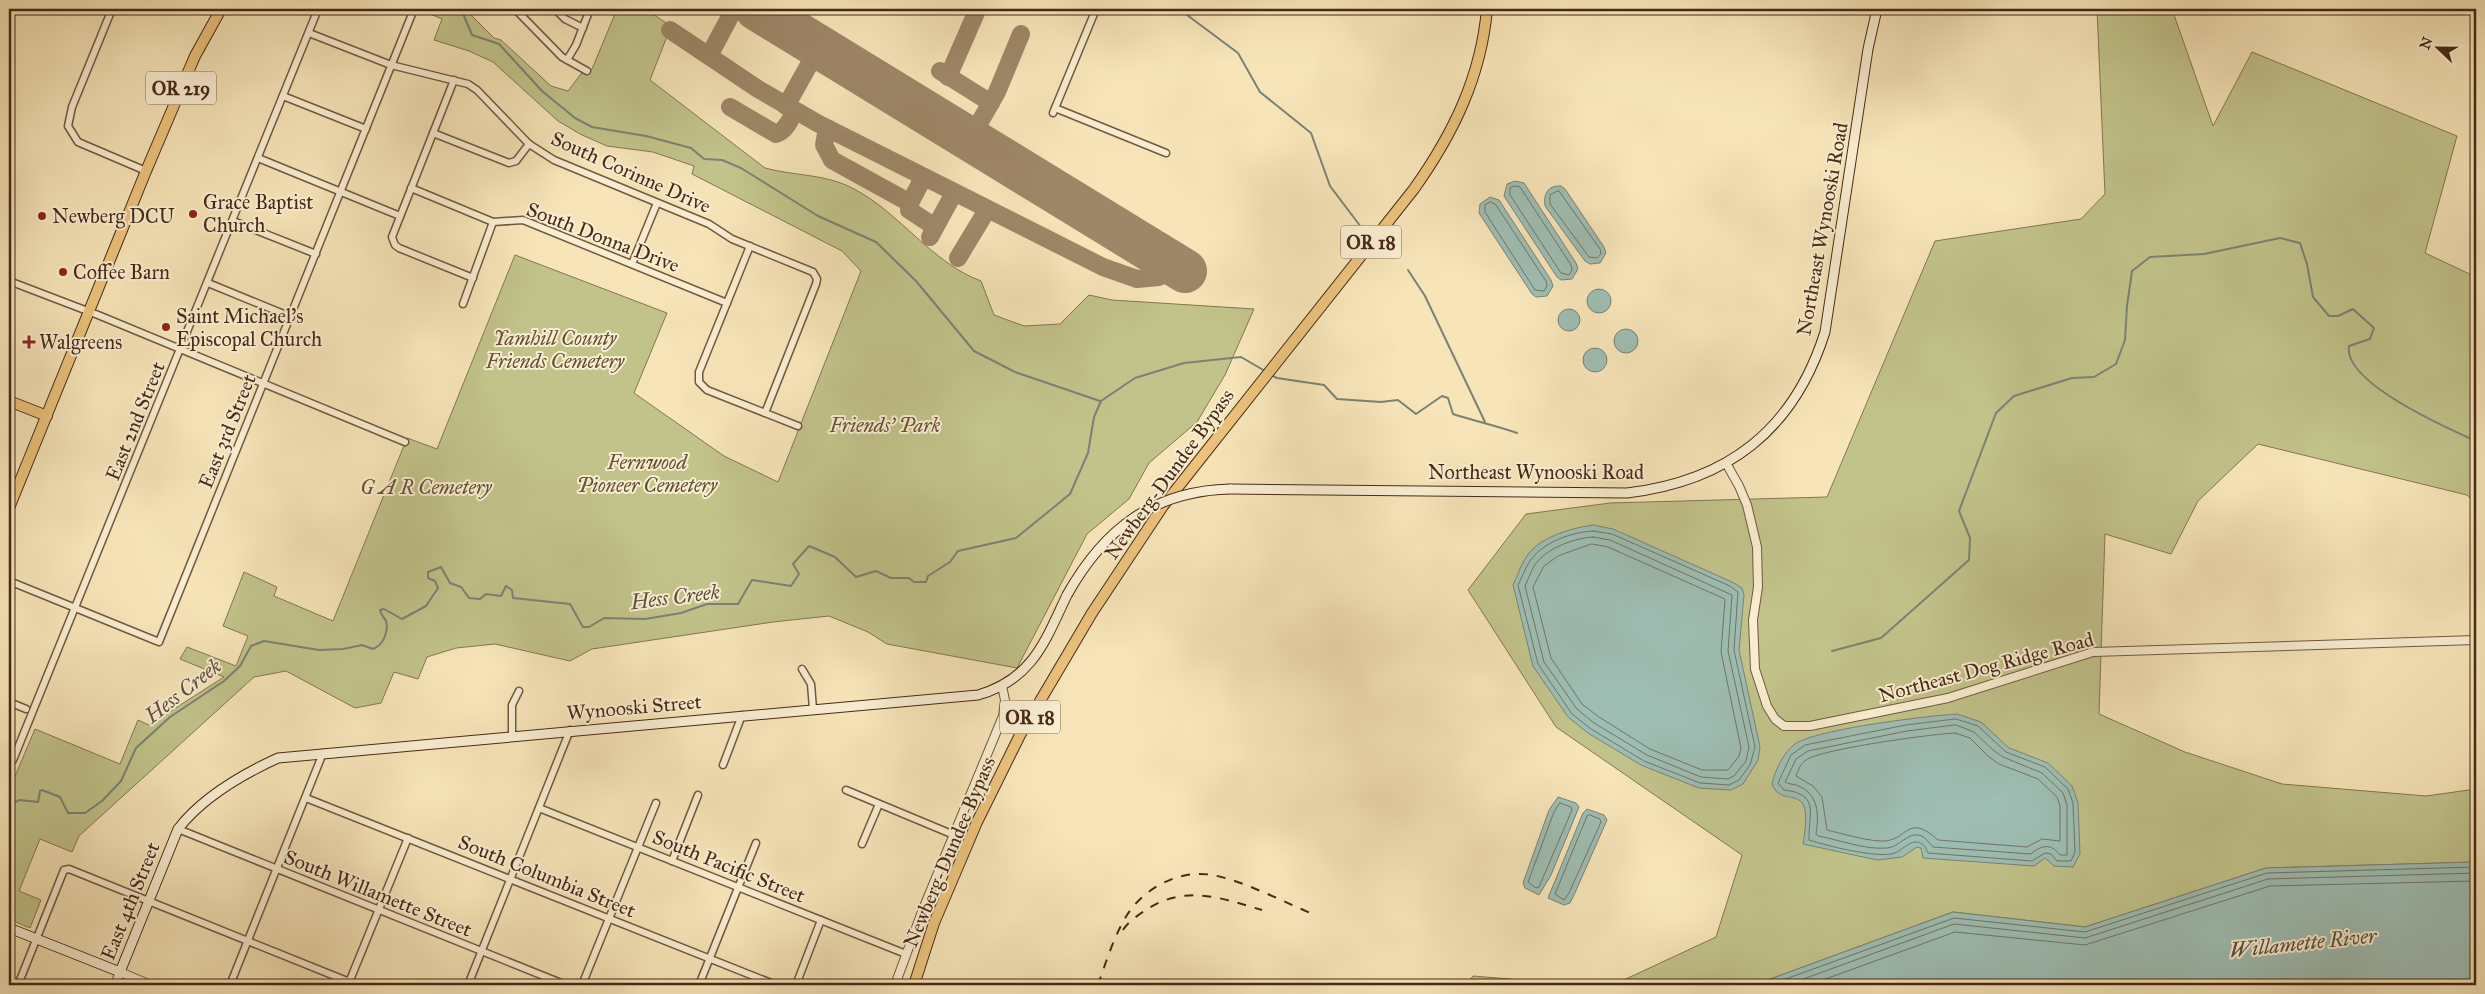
<svg xmlns="http://www.w3.org/2000/svg" width="2485" height="994" font-family="'IM FELL Great Primer',serif">
  <style>
    .green { fill: #c2c38b; stroke: #847651 }
    .water { fill: #9ebeb4; stroke: #7b8275 }
    .lines { fill: none; stroke-linecap: round; stroke-linejoin: round }
    .shore { stroke: #727466; stroke-width: 1 }
    .stream { stroke: #7b8275; stroke-width: 2 }
    .taxiway { stroke: #9e8768; stroke-width: 18 }
    .runway { stroke: #9e8768; stroke-width: 44 }
    .minor-casing { stroke: #725840; stroke-width: 9 }
    .tertiary-casing { stroke: #725840; stroke-width: 10 }
    .secondary-casing { stroke: #462917; stroke-width: 11 }
    .primary-casing { stroke: #462917; stroke-width: 12 }
    .trunk-casing { stroke: #462917; stroke-width: 12 }
    .minor { stroke: #faeed2; stroke-width: 6 }
    .tertiary { stroke: #faeed2; stroke-width: 8 }
    .secondary { stroke: #faeed2; stroke-width: 9 }
    .primary { stroke: #ecc27c; stroke-width: 10 }
    .trunk { stroke: #ecc27c; stroke-width: 10 }
    .rail { stroke: #462917; stroke-width: 2; stroke-dasharray: 9 9; stroke-linecap: butt }
    .secondary-bridge-casing { stroke: #462917; stroke-width: 11; stroke-linecap: butt }
    .secondary-bridge { stroke: #faeed2; stroke-width: 9 }
    .poi-dot { fill: #8f2418; stroke: #faeed2; stroke-width: 2 }
    .labels { text-anchor: middle; stroke-width: 4; stroke-linejoin: round; paint-order: stroke }
    .shield { fill: #faeed2; stroke: #7c644f; stroke-width: 1 }
    .shield-label { font-size: 19px; font-weight: bold; fill: #462917 }
    .street-label { font-size: 20px; fill: #462917; stroke: #faeed2 }
    .poi-label { font-size: 20px; fill: #462917; stroke: #faeed2; text-anchor: start }
    .park-label { font-size: 20px; font-style: italic; fill: #655034; stroke: #faeed2 }
    .water-label { font-size: 21px; font-style: italic; fill: #5c4e3e; stroke: #faeed2 }
  </style>
  <rect width="100%" height="100%" fill="#f7e5b9"/>
  <filter id="stains"><feTurbulence type="fractalNoise" baseFrequency=".004" numOctaves="4"/><feColorMatrix values="0 0 0 0 .2 0 0 0 0 .09 0 0 0 0 .02 0 0 0 .5 -.17"/></filter>
  <radialGradient id="worn" r=".72"><stop offset=".6" stop-color="#630" stop-opacity="0"/><stop offset="1" stop-color="#630" stop-opacity=".3"/></radialGradient>
  <!-- green -->
  <g class="green">
    <path d="M424 9H465L494 38 501 40 551 86 568 91 581 74 592 69 617 9H645L671 26 650 80 765 168C795 176 827 174 854 189 900 213 932 263 981 281L994 315 1024 326 1060 324 1089 295 1112 300 1254 309 1225 375 1197 422 1149 463 1129 499 1087 534 1017 668 887 644 868 632 829 616 773 622 592 649 570 661 495 644 456 648 427 657 418 679 394 672 381 703 355 708 286 671 254 677 79 836 72 852 40 839 19 891 41 900 30 928 9 919V780L13 781 35 729 120 764 138 720 149 725 224 677 180 659 187 647 236 666 248 636 223 626 244 572 277 587 274 596 333 621 407 438 437 449 515 255 667 313 634 393 724 456 778 482 861 271 842 251 692 174 694 166 653 152 607 146 580 134 558 121 493 62 469 51 434 40 442 19 423 11Z"/>
    <polygon points="2097,9 2172,9 2213,126 2252,52 2457,136 2425,253 2476,277 2476,504 2467,495 2258,444 2198,501 2171,554 2105,534 2099,714 2185,752 2282,784 2426,796 2476,789 2476,862 2266,868 2085,927 1953,912 1754,985 1613,985 1716,937 1742,855 1556,727 1468,590 1526,514 1610,503 1827,497 1935,241 2081,219 2105,194"/>
    <polygon points="1473,976 1583,985 1465,985"/>
  </g>
  <!-- water -->
  <g class="water">
    <polygon points="1515,181 1524,183 1576,263 1578,269 1572,279 1561,280 1557,277 1504,196 1507,184"/>
    <path d="M1561 186 1565 189 1604 247 1606 253 1600 263 1590 264 1585 261 1545 206C1543 194 1548 185 1561 186Z"/>
    <polygon points="1490,197 1499,200 1551,280 1553,286 1547,296 1536,297 1532,294 1479,213 1480,204"/>
    <circle cx="1599" cy="301" r="12"/>
    <circle cx="1569" cy="320" r="11"/>
    <circle cx="1626" cy="341" r="12"/>
    <circle cx="1595" cy="360" r="12"/>
    <path d="M1593 525 1613 529 1732 582 1742 588 1744 595 1739 650 1760 747 1758 760 1743 784 1731 790 1699 788 1641 765 1588 733 1568 717 1533 666 1513 585C1518 574 1522 562 1529 553 1543 536 1572 528 1593 525Z"/>
    <path d="M1957 714 1981 722 2009 748 2048 763 2072 786 2078 803 2080 854 2073 867 2054 866 2045 858 2034 866 1923 858 1921 848 1917 847 1902 857 1877 860 1803 844C1815 775 1783 812 1772 784 1775 770 1784 752 1795 744 1817 729 1926 716 1957 714Z"/>
    <polygon points="1558,797 1576,803 1579,807 1551,875 1539,895 1525,888 1523,883 1549,810"/>
    <polygon points="1587,809 1604,815 1607,820 1574,895 1570,903 1564,905 1548,898 1583,813"/>
    <polygon points="2476,862 2476,985 1754,985 1953,912 2085,927 2266,868"/>
  </g>
  <g class="lines">
    <!-- shore -->
    <g class="shore">
      <polygon points="1515,186 1520,187 1571,265 1572,270 1569,275 1561,273 1510,195 1510,188"/>
      <polygon points="1559,191 1600,249 1601,254 1597,258 1589,257 1550,204 1550,195"/>
      <polygon points="1491,202 1496,205 1546,281 1547,286 1544,291 1535,290 1485,212 1485,205"/>
      <path d="M1593 531 1612 534 1730 586 1738 592 1734 650 1755 747 1750 765 1739 780 1729 785 1700 783 1644 761 1591 729 1572 714 1538 664 1518 585C1523 576 1526 565 1533 557 1546 541 1573 532 1593 531Z"/>
      <path d="M1593 537 1610 540 1732 595 1728 651 1749 747 1746 761 1734 776 1728 779 1701 777 1647 755 1594 723 1577 709 1544 662 1525 586C1529 578 1532 567 1538 561 1550 547 1575 538 1593 537Z"/>
      <polygon points="1592,544 1608,547 1725,599 1721,652 1741,748 1739,756 1728,770 1702,770 1650,749 1599,717 1582,704 1551,658 1533,587 1544,566 1558,556"/>
      <path d="M1956 719 1978 726 2006 752 2045 767 2068 789 2073 803 2075 852 2071 861H2057L2051 854 2045 853 2032 861 1928 853C1926 850 1926 846 1922 844 1912 836 1901 853 1891 854 1873 857 1827 846 1809 840 1808 815 1821 794 1784 790L1778 783 1791 755 1805 745 1906 725Z"/>
      <path d="M1956 725 1974 732 1993 750 2003 757 2042 773 2063 793 2067 805V855H2060C2051 843 2041 845 2031 854L1933 847C1929 843 1926 837 1919 835 1906 833 1900 847 1887 848 1865 850 1840 840 1818 836L1816 834C1819 814 1819 793 1796 785 1792 784 1788 784 1785 782L1796 759 1808 751 1907 731Z"/>
      <path d="M1955 733 1970 738 1988 756 1999 764 2038 779 2057 797 2060 806V841L2042 839 2027 847 1938 840C1906 811 1908 843 1880 841 1863 840 1844 834 1827 830L1822 797 1813 786 1796 776C1798 770 1801 763 1806 760 1821 749 1932 734 1955 733Z"/>
      <polygon points="1560,803 1571,807 1572,810 1539,887 1536,888 1528,882 1554,812"/>
      <polygon points="1590,815 1600,819 1601,822 1569,893 1564,900 1555,894 1587,816"/>
      <polyline points="1769,985 1954,918 2085,932 2267,873 2476,867"/>
      <polyline points="1787,985 1954,924 2085,938 2268,879 2476,873"/>
      <polyline points="1809,985 1955,932 2085,945 2270,886 2476,881"/>
    </g>
    <!-- stream -->
    <g class="stream">
      <polyline points="461,9 472,35 499,44 542,91 575,118 592,127 646,136 691,148 704,159 722,160 741,168 818,216 876,242 916,281 974,351 1015,372 1100,401"/>
      <polyline points="1179,9 1238,53 1260,92 1311,133 1330,186 1361,227"/>
      <polyline points="1408,270 1425,296 1485,422"/>
      <path d="M1271 375 1277 378 1324 385 1337 399 1381 402 1398 400 1416 414 1442 396 1448 398 1453 414C1474 421 1495 425 1517 433"/>
      <path d="M1832 651 1881 638 1969 560 1970 538 1959 511 1996 413 2014 396 2072 378 2094 377 2116 364 2125 340 2127 306 2132 271 2150 257 2204 254 2280 238 2300 243 2307 264 2313 297 2329 316H2338L2353 309 2374 328 2370 339 2349 346C2343 383 2449 429 2476 441"/>
      <path d="M9 806 19 800 38 802 40 791 42 790 60 797 68 813H85L102 801 121 781 136 748 170 717 224 681 240 666 251 646 264 641 319 650 343 649 362 645 373 649C383 645 389 632 386 621 384 617 381 615 380 610L384 609 402 619 426 606 438 588 435 581 428 578V572L441 567 450 583 461 587 469 598 480 599 486 594 501 596 506 586 512 590 513 598 570 604 583 627H589L604 618 645 619 681 613 707 604H738L752 580 791 586 799 574 793 564 809 546 835 557 856 577 876 571 891 578H909L914 582H926L928 576 950 562 958 551 1016 538 1070 494 1088 453 1094 417 1101 401 1135 378 1184 363 1241 357 1265 371"/>
    </g>
    <!-- taxiway -->
    <g class="taxiway">
      <polyline points="670,30 758,89 819,124 1103,267 1137,279 1159,277 1167,268 1163,257"/>
      <polyline points="709,56 734,9"/>
      <polyline points="940,71 991,103"/>
      <polyline points="948,77 976,13"/>
      <polyline points="786,106 819,47"/>
      <path d="M730 107 776 134C786 131 790 120 795 111"/>
      <polyline points="827,128 824,145 832,160 910,203"/>
      <polyline points="970,139 997,92 1021,34"/>
      <polyline points="923,178 910,203 909,210 935,227"/>
      <polyline points="930,237 954,193"/>
      <polyline points="958,258 987,210"/>
    </g>
    <!-- runway -->
    <polyline class="runway" points="757,9 1185,271"/>
    <!-- minor casing -->
    <g class="minor-casing">
      <g id="minor">
        <polyline points="112,9 72,107 68,126 78,142 146,171"/>
        <polyline points="515,9 562,57 587,71"/>
        <polyline points="555,9 565,19 583,28"/>
        <polyline points="309,33 391,65 468,84 477,90 529,144 554,160 709,224 732,239 813,272 817,279 816,284 765,413"/>
        <polyline points="567,60 576,45 590,9"/>
        <polyline points="454,80 392,237 395,245 399,248 473,278"/>
        <polyline points="283,96 366,129"/>
        <polyline points="1055,108 1166,153"/>
        <polyline points="1053,113 1096,9"/>
        <polyline points="433,133 509,163 516,161 529,144"/>
        <polyline points="258,158 400,216"/>
        <polyline points="411,188 493,222 523,220 727,303"/>
        <polyline points="233,221 316,254"/>
        <polyline points="750,246 699,372 699,382 707,390 798,426"/>
        <polyline points="632,264 657,203"/>
        <polyline points="9,281 98,315 405,442"/>
        <polyline points="208,283 291,317"/>
        <polyline points="463,304 493,222"/>
        <polyline points="9,581 159,642 414,9"/>
        <polyline points="802,669 811,684 813,709"/>
        <polyline points="9,702 26,709"/>
        <polyline points="512,736 512,705 519,691"/>
        <polyline points="13,760 318,9"/>
        <polyline points="723,765 742,715"/>
        <polyline points="846,790 954,835"/>
        <polyline points="306,798 776,985"/>
        <polyline points="539,808 906,954"/>
        <polyline points="178,829 566,985"/>
        <polyline points="862,844 879,804"/>
        <polyline points="672,861 698,795"/>
        <polyline points="18,985 64,870 69,869 357,985"/>
        <polyline points="230,985 323,753"/>
        <polyline points="348,985 408,838"/>
        <polyline points="468,985 570,730"/>
        <polyline points="582,985 656,803"/>
        <polyline points="699,985 756,843"/>
        <polyline points="796,985 821,920"/>
      </g>
    </g>
    <!-- tertiary casing -->
    <g class="tertiary-casing">
      <g id="tertiary">
        <polyline points="1726,463 1739,486 1747,505 1757,547 1758,587 1753,620 1755,669 1767,706 1775,719 1784,726 1810,726 1948,698 2093,652 2476,640"/>
        <polyline points="115,985 120,972 151,985"/>
        <polyline points="895,985 923,909 1003,716 1005,700 1002,686"/>
      </g>
    </g>
    <!-- secondary casing -->
    <g class="secondary-casing">
      <g id="secondary">
        <path d="M1230 489 1627 493C1728 481 1794 430 1825 332L1868 49 1877 9"/>
        <path d="M9 928 120 972 178 829C202 798 243 774 278 758L978 695C1033 679 1045 641 1067 595"/>
      </g>
    </g>
    <!-- primary casing -->
    <g class="primary-casing">
      <g id="primary">
        <polyline points="9,401 47,416"/>
        <polyline points="9,508 146,171 195,56 221,9"/>
      </g>
    </g>
    <!-- trunk casing -->
    <g class="trunk-casing">
      <path id="trunk" d="M914 985 934 923 977 822 1020 735 1092 613 1163 506 1414 189C1453 134 1481 77 1487 9"/>
    </g>
    <!-- minor -->
    <use href="#minor" class="minor"/>
    <!-- tertiary -->
    <use href="#tertiary" class="tertiary"/>
    <!-- secondary -->
    <use href="#secondary" class="secondary"/>
    <!-- primary -->
    <use href="#primary" class="primary"/>
    <!-- trunk -->
    <use href="#trunk" class="trunk"/>
    <!-- rail -->
    <g class="rail">
      <path d="M1123 930C1128 922 1138 915 1146 910 1185 884 1221 898 1262 910"/>
      <path d="M1098 985C1106 962 1114 936 1127 915 1144 888 1180 869 1212 875 1242 880 1286 903 1315 915"/>
    </g>
    <!-- secondary-bridge casing -->
    <g class="secondary-bridge-casing">
      <path id="secondary-bridge" d="M1067 595C1104 529 1153 491 1230 489"/>
    </g>
    <!-- secondary-bridge -->
    <use href="#secondary-bridge" class="secondary-bridge"/>
  </g>
  <!-- markers -->
  <g class="poi-dot">
    <circle cx="193" cy="214" r="5"/>
    <circle cx="42" cy="216" r="5"/>
    <circle cx="63" cy="272" r="5"/>
    <circle cx="166" cy="327" r="5"/>
    <path d="M26.5 334.5h5v5h5v5h-5v5h-5v-5h-5v-5h5z"/>
  </g>
  <g class="labels">
    <!-- shield labels -->
    <g class="shield">
      <rect x="146" y="71.5" width="70" height="33" rx="4"/>
      <rect x="1341" y="225.5" width="60" height="33" rx="4"/>
      <rect x="1000" y="700.5" width="60" height="33" rx="4"/>
    </g>
    <g class="shield-label">
      <text x="181" y="95">OR 219</text>
      <text x="1371" y="249">OR 18</text>
      <text x="1030" y="724">OR 18</text>
    </g>
    <!-- street labels -->
    <g class="street-label">
      <text transform="translate(631 172) rotate(24)" y="7">South Corinne Drive</text>
      <text transform="translate(1822 229) rotate(-80)" y="7">Northeast Wynooski Road</text>
      <text transform="translate(603 237) rotate(21)" y="7">South Donna Drive</text>
      <text transform="translate(135 421) rotate(-68)" y="7">East 2nd Street</text>
      <text transform="translate(227 431) rotate(-68)" y="7">East 3rd Street</text>
      <text x="1536" y="479">Northeast Wynooski Road</text>
      <text transform="translate(1169 474) rotate(-54)" y="7">Newberg-Dundee Bypass</text>
      <text transform="translate(1986 667) rotate(-15)" y="7">Northeast Dog Ridge Road</text>
      <text transform="translate(634 707) rotate(-5)" y="7">Wynooski Street</text>
      <text transform="translate(949 852) rotate(-67)" y="7">Newberg-Dundee Bypass</text>
      <text transform="translate(729 866) rotate(22)" y="7">South Pacific Street</text>
      <text transform="translate(547 876) rotate(22)" y="7">South Columbia Street</text>
      <text transform="translate(378 893) rotate(22)" y="7">South Willamette Street</text>
      <text transform="translate(130 901) rotate(-68)" y="7">East 4th Street</text>
    </g>
    <!-- poi labels -->
    <g class="poi-label">
      <text x="203" y="209">Grace Baptist<tspan x="203" dy="23">Church</tspan></text>
      <text x="52" y="223">Newberg DCU</text>
      <text x="73" y="279">Coffee Barn</text>
      <text x="176" y="323">Saint Michael's<tspan x="176" dy="23">Episcopal Church</tspan></text>
      <text x="39" y="349">Walgreens</text>
    </g>
    <!-- park labels -->
    <g class="park-label">
      <text x="555" y="345">Yamhill County<tspan x="555" dy="23">Friends Cemetery</tspan></text>
      <text x="885" y="432">Friends' Park</text>
      <text x="647" y="469">Fernwood<tspan x="647" dy="23">Pioneer Cemetery</tspan></text>
      <text x="426" y="494">G A R Cemetery</text>
    </g>
    <!-- water labels -->
    <g class="water-label">
      <text transform="translate(675 597) rotate(-7)" y="7">Hess Creek</text>
      <text transform="translate(183 691) rotate(-38)" y="7">Hess Creek</text>
      <text transform="translate(2303 943) rotate(-6)" y="7">Willamette River</text>
    </g>
  </g>
  <!-- margin -->
  <rect width="2485" height="994" fill="none" stroke="#f7e5b9" stroke-width="30"/>
  <rect x="10" y="10" width="2465" height="974" fill="none" stroke="#462917" stroke-width="2.5"/>
  <rect x="15" y="15" width="2455" height="964" fill="none" stroke="#462917"/>
  <!-- north arrow -->
  <g transform="translate(2438 48) rotate(292)" stroke="#faeed2" stroke-width="4" paint-order="stroke">
  <path d="M0-4L9 19L0 12L-9 19Z" fill="#462917"/>
  <text y="-8" font-size="14" font-weight="bold" text-anchor="middle" fill="#462917">N</text>
  </g>
  <rect width="100%" height="100%" filter="url(#stains)"/>
  <rect width="100%" height="100%" fill="url(#worn)"/>
</svg>
